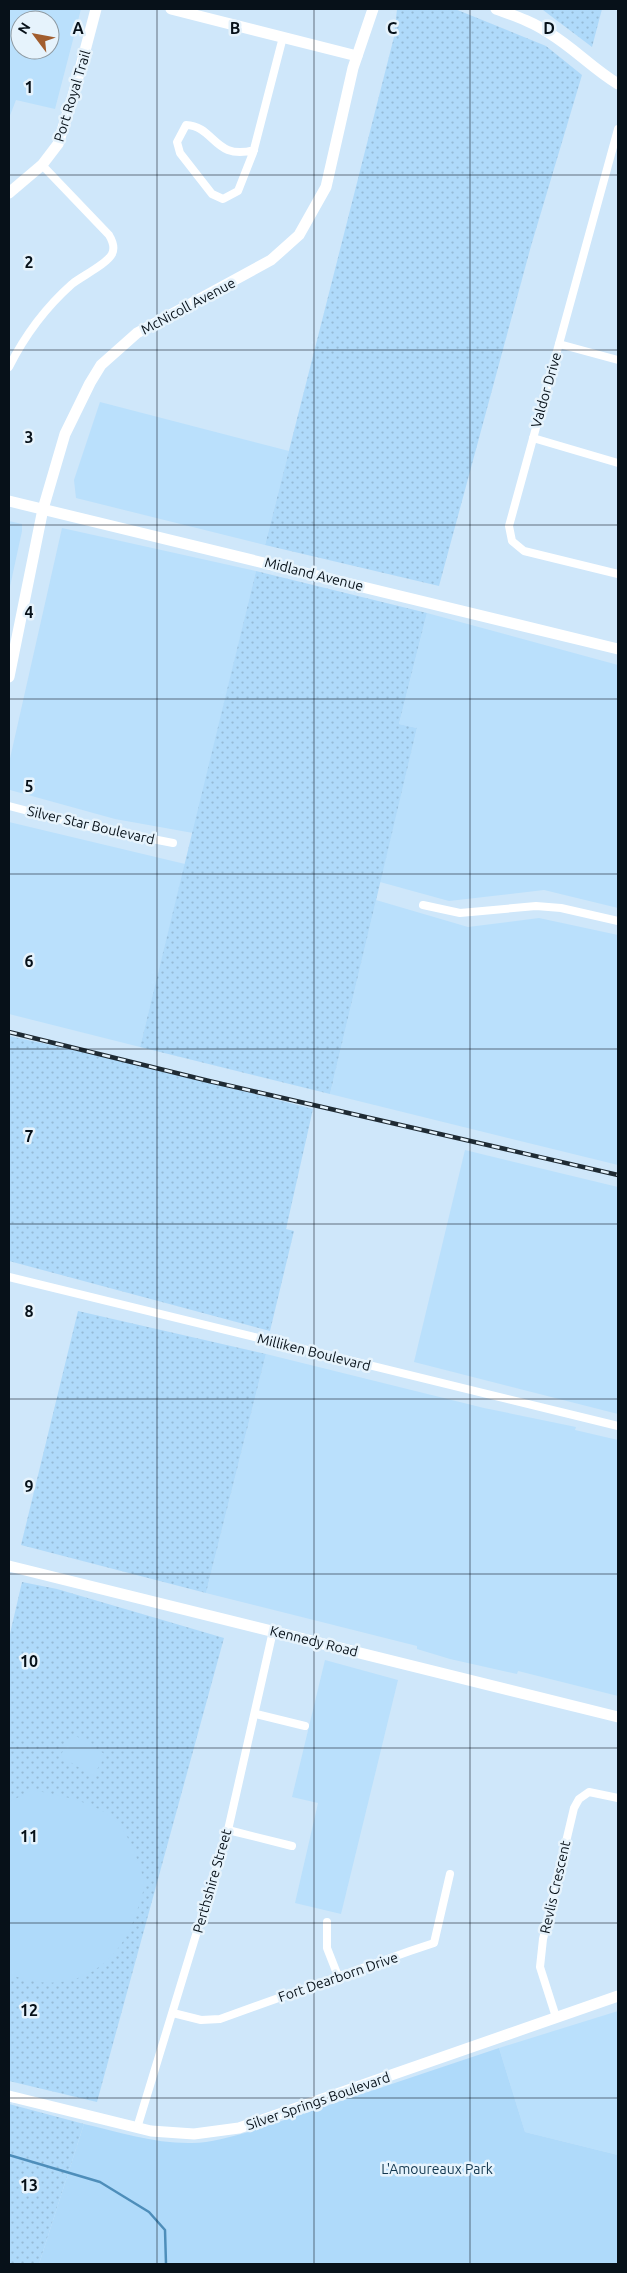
<svg xmlns="http://www.w3.org/2000/svg" width="627" height="2273" font-family="Ubuntu,sans-serif">
  <style>
    .built { fill: #bae0fc; fill-rule: evenodd }
    .grass { fill: url(#grass-dots) }
    .park { fill: #afdafa }
    .lines { fill: none; stroke-linecap: round; stroke-linejoin: round }
    .stream { stroke: #4e8eba; stroke-width: 2.5 }
    .street { stroke: #fff; stroke-width: 8 }
    .secondary { stroke: #fff; stroke-width: 11 }
    .rail-casing { stroke: #1f2b34; stroke-width: 4.5 }
    .rail { stroke: #e6f3fc; stroke-width: 2.5; stroke-dasharray: 8; stroke-linecap: butt }
    .grid { fill: none; stroke: #071119; stroke-width: 1; stroke-opacity: 0.55 }
    .labels { text-anchor: middle; stroke-width: 5; stroke-linejoin: round; paint-order: stroke }
    .street-label { font-size: 14px; fill: #071119; stroke: #e6f3fc }
    .park-label { font-size: 14px; fill: #12374f; stroke: #e6f3fc }
    .grid-label { font-size: 16px; text-anchor: middle; font-weight: bold; fill: #071119; stroke: #e6f3fc; stroke-width: 5; stroke-linejoin: round; paint-order: stroke }
  </style>
  <defs>
    <pattern id="grass-dots" width="8" height="8" patternUnits="userSpaceOnUse" patternTransform="scale(1.25)"><rect width="8" height="8" fill="#afdafa"/><path d="M2 2h.1M6 6h.1" fill="none" stroke="#95bad6" stroke-width="1.8" stroke-linecap="round"/></pattern>
  </defs>
  <rect width="100%" height="100%" fill="#cfe7fa"/>
  <!-- built -->
  <g class="built">
    <path d="M9 9H81L55 109 16 100 9 118ZM20 20H50V50H20Z"/>
    <polygon points="100,402 289,451 265,545 76,498 74,480"/>
    <polygon points="9,521 22,524 22,531 9,591"/>
    <polygon points="62,528 256,571 193,833 115,819 10,790 9,788 9,763"/>
    <polygon points="427,613 618,665 618,908 544,890 449,901 380,882 417,728 399,724"/>
    <polygon points="9,822 185,864 140,1047 9,1014"/>
    <polygon points="376,900 468,927 539,918 618,935 618,1165 330,1094"/>
    <polygon points="465,1150 618,1187 618,1414 414,1362"/>
    <polygon points="266,1354 484,1408 576,1427 575,1430 618,1440 618,1696 518,1671 517,1674 450,1659 417,1649 417,1646 206,1593"/>
    <polygon points="325,1660 398,1680 341,1914 295,1903 318,1803 292,1797"/>
    <polygon points="618,2011 618,2155 525,2132 499,2048"/>
  </g>
  <!-- grass -->
  <g class="grass">
    <polygon points="397,9 455,9 546,46 582,75 531,246 439,586 265,545 394,37"/>
    <polygon points="540,9 602,9 592,47 543,10"/>
    <polygon points="256,571 427,613 399,724 417,728 330,1094 140,1047"/>
    <polygon points="9,1036 138,1064 313,1109 286,1229 294,1231 270,1331 9,1261"/>
    <polygon points="78,1311 266,1354 206,1593 21,1545"/>
    <polygon points="22,1582 57,1589 224,1638 97,2102 9,2081 9,1638"/>
    <polygon points="9,2104 84,2124 39,2264 9,2264"/>
  </g>
  <!-- park -->
  <g class="park">
    <polygon points="73,1734 106,1755 93,1776 60,1756"/>
    <path d="M33 1790C57 1795 93 1801 112 1818 123 1827 131 1842 136 1856 138 1865 145 1877 144 1885 144 1892 140 1901 138 1908 121 1968 69 1999 9 1974V1802Z"/>
    <path d="M499 2048 525 2132 618 2155V2264H39L84 2124C118 2132 153 2143 188 2143 208 2144 229 2137 249 2132Z"/>
  </g>
  <g class="lines">
    <!-- stream -->
    <polyline class="stream" points="9,2155 100,2182 149,2212 165,2230 166,2264"/>
    <!-- street -->
    <g class="street">
      <polyline points="618,129 509,526 512,541 524,551 618,574"/>
      <path d="M254 150C214 161 215 126 186 125L177 142 180 153 212 194 223 199 238 191 253 153 283 37"/>
      <polyline points="559,344 618,360"/>
      <path d="M9 367C25 335 45 308 72 284 82 276 107 264 112 254 115 248 112 240 109 235L42 165"/>
      <polyline points="533,438 618,463"/>
      <polyline points="9,806 81,825 173,843"/>
      <polyline points="423,905 460,913 536,906 561,908 618,921"/>
      <polyline points="9,1277 618,1426"/>
      <polyline points="256,1714 305,1726"/>
      <polyline points="228,1830 292,1846"/>
      <polyline points="327,1922 327,1948 338,1976"/>
      <polyline points="173,2013 201,2020 220,2019 410,1951 434,1943 450,1874"/>
      <polyline points="556,2017 540,1967 543,1939 574,1808 579,1799 589,1792 618,1798"/>
      <polyline points="137,2128 228,1830 273,1631"/>
    </g>
    <!-- secondary -->
    <g class="secondary">
      <polyline points="171,9 357,56"/>
      <path d="M496 9C515 16 533 22 549 33 574 48 593 69 618 84"/>
      <polyline points="9,193 42,165 58,144 73,96 96,9"/>
      <polyline points="9,501 618,649"/>
      <polyline points="9,677 43,509 65,434 90,383 101,365 137,333 271,260 299,235 326,187 353,68 373,9"/>
      <polyline points="9,1566 618,1717"/>
      <polyline points="9,2096 151,2131 194,2134 239,2128 618,1996"/>
    </g>
    <!-- rail casing -->
    <g class="rail-casing">
      <polyline id="rail" points="9,1032 209,1081 618,1175"/>
    </g>
    <!-- rail -->
    <use href="#rail" class="rail"/>
  </g>
  <!-- grid -->
  <path class="grid" d="M157 9V2264M314 9V2264M470 9V2264M9 175H618M9 350H618M9 525H618M9 699H618M9 874H618M9 1049H618M9 1224H618M9 1399H618M9 1574H618M9 1748H618M9 1923H618M9 2098H618"/>
  <g class="labels">
    <!-- street labels -->
    <g class="street-label">
      <text transform="translate(72 96) rotate(-73)" y="5">Port Royal Trail</text>
      <text transform="translate(188 306) rotate(-28)" y="5">McNicoll Avenue</text>
      <text transform="translate(546 390) rotate(-74)" y="5">Valdor Drive</text>
      <text transform="translate(314 574) rotate(14)" y="5">Midland Avenue</text>
      <text transform="translate(91 825) rotate(13)" y="5">Silver Star Boulevard</text>
      <text transform="translate(314 1352) rotate(14)" y="5">Milliken Boulevard</text>
      <text transform="translate(314 1641) rotate(14)" y="5">Kennedy Road</text>
      <text transform="translate(212 1881) rotate(-74)" y="5">Perthshire Street</text>
      <text transform="translate(555 1887) rotate(-77)" y="5">Revlis Crescent</text>
      <text transform="translate(338 1977) rotate(-19)" y="5">Fort Dearborn Drive</text>
      <text transform="translate(318 2101) rotate(-19)" y="5">Silver Springs Boulevard</text>
    </g>
    <!-- park labels -->
    <g class="park-label">
      <text x="437" y="2174">L'Amoureaux Park</text>
    </g>
  </g>
  <g class="grid-label">
    <text x="78" y="34">A</text>
    <text x="235" y="34">B</text>
    <text x="392" y="34">C</text>
    <text x="549" y="34">D</text>
    <text x="29" y="93">1</text>
    <text x="29" y="268">2</text>
    <text x="29" y="443">3</text>
    <text x="29" y="618">4</text>
    <text x="29" y="792">5</text>
    <text x="29" y="967">6</text>
    <text x="29" y="1142">7</text>
    <text x="29" y="1317">8</text>
    <text x="29" y="1492">9</text>
    <text x="29" y="1667">10</text>
    <text x="29" y="1842">11</text>
    <text x="29" y="2016">12</text>
    <text x="29" y="2191">13</text>
  </g>
  <!-- border -->
  <rect width="627" height="2273" fill="none" stroke="#071119" stroke-width="20"/>
  <!-- north arrow -->
  <g transform="translate(35 35) rotate(302)"><circle r="24" fill="#e6f3fc" stroke="#8d99a1"/>
  <path d="M0-4L9 19L0 12L-9 19Z" fill="#a15d2e"/>
  <text y="-8" font-size="14" font-weight="bold" text-anchor="middle" fill="#071119">N</text>
  </g>
</svg>
